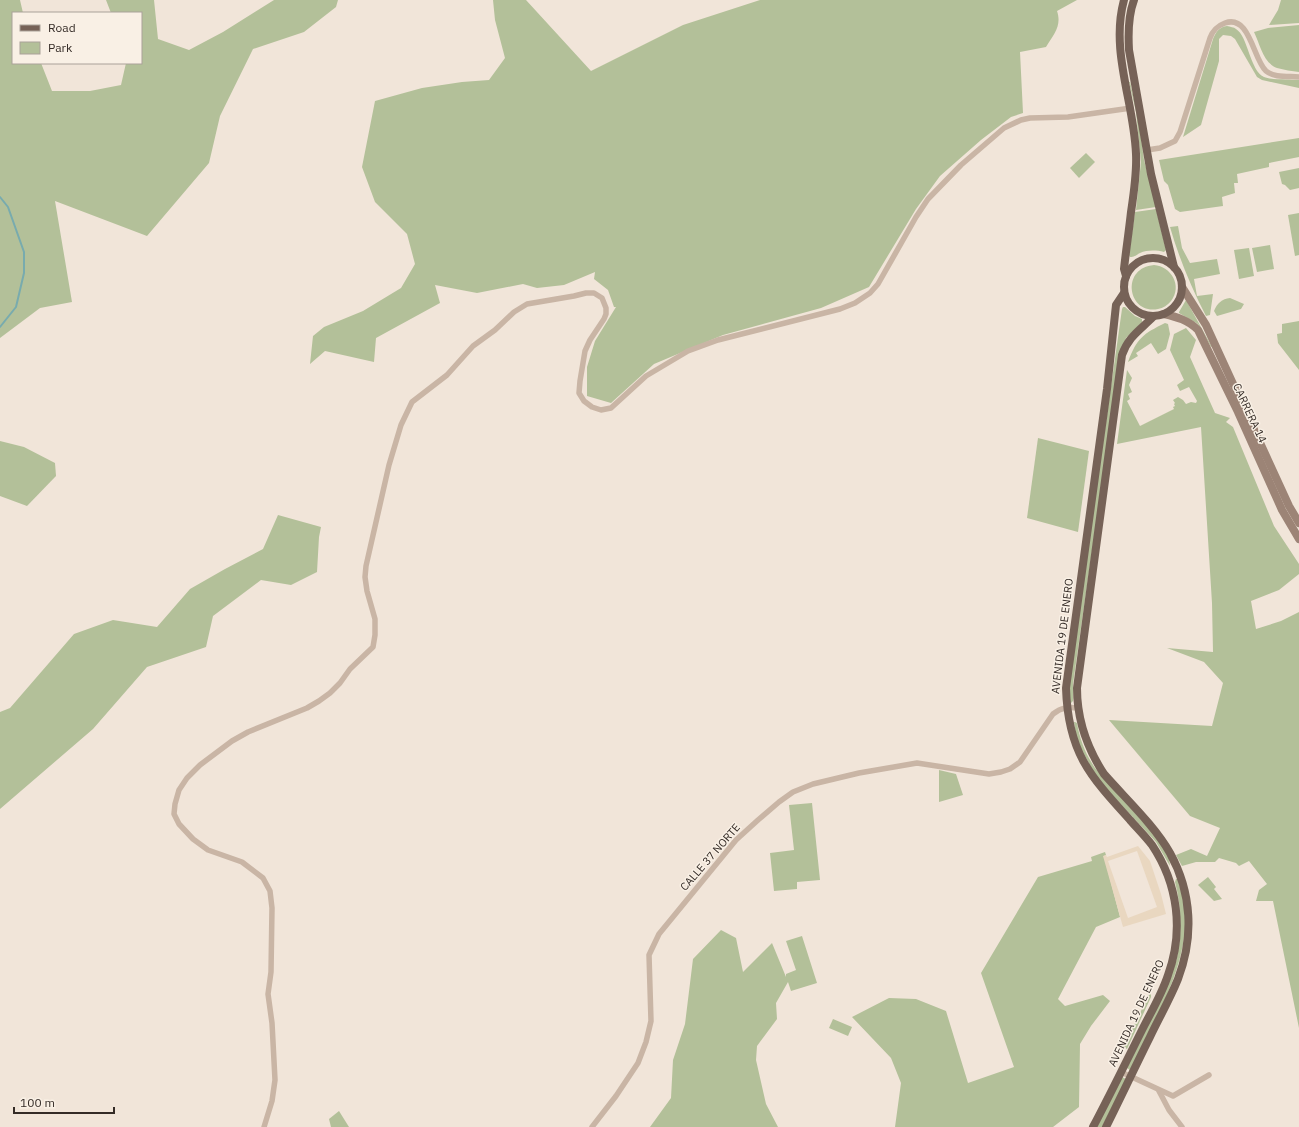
<svg xmlns="http://www.w3.org/2000/svg" width="1299" height="1127" font-family="'IBM Plex Sans',sans-serif">
  <style>
    .green { fill: #b3c099 }
    .plaza { fill: #e9d7c0; fill-rule: evenodd }
    .lines { fill: none; stroke-linecap: round; stroke-linejoin: round }
    .stream { stroke: #78abae; stroke-width: 2 }
    .minor { stroke: #c9b5a5; stroke-width: 5.5 }
    .secondary { stroke: #9c8476; stroke-width: 8 }
    .primary { stroke: #766257; stroke-width: 8 }
    .labels { text-anchor: middle; stroke-width: 3; stroke-linejoin: round; paint-order: stroke }
    .street-label { font-size: 11px; fill: #342b26; stroke: #f9f0e5 }
  </style>
  <rect width="100%" height="100%" fill="#f1e5d9"/>
  <!-- green -->
  <g class="green">
    <polygon points="0,0 20,0 23,13 13,13 13,63 41,63 52,91 90,91 121,85 126,63 141,63 141,13 111,13 106,0 154,0 158,39 189,50 223,32 274,0 338,0 336,7 304,32 253,49 220,116 209,163 147,236 55,201 72,302 40,308 0,338"/>
    <path d="M493 0H526L591 71 683 25 760 0H1077L1057 11C1062 26 1054 34 1046 47L1020 52 1023 113 1011 117 981 140 940 176 916 209 869 287 821 308 723 335 654 364 611 403 587 396V367L595 341 616 307H614L608 290 594 279 595 272 564 285 537 288 523 284 477 293 435 285 440 303 376 338 374 362 325 351 310 364 313 336 324 327 363 311 401 288 415 264 407 234 375 202 362 167 375 101 422 88 462 82 489 80 505 58 495 20Z"/>
    <polygon points="1281,0 1299,0 1299,23 1269,25 1278,10"/>
    <path d="M1299 25V72C1292 71 1284 70 1277 68 1263 63 1260 44 1254 32L1268 28Z"/>
    <path d="M1227 26C1230 27 1234 27 1236 29 1248 36 1250 71 1264 77 1271 80 1291 79 1299 80V88L1262 80 1257 77 1235 39 1231 36 1223 35 1219 39V61L1201 125 1183 137 1213 39C1216 32 1219 27 1227 26Z"/>
    <polygon points="1129,82 1130,82 1134,99 1136,101 1144,160 1156,207 1136,210 1141,162 1136,112"/>
    <polygon points="1299,138 1299,157 1269,163 1269,167 1237,174 1238,183 1234,183 1235,193 1222,197 1223,206 1180,212 1175,209 1168,185 1164,181 1159,160"/>
    <polygon points="1086,153 1095,162 1079,178 1070,168"/>
    <polygon points="1299,168 1299,188 1290,190 1285,185 1282,184 1279,172"/>
    <path d="M1156 209 1166 250 1164 252C1156 250 1147 250 1140 253 1136 255 1135 257 1130 257L1129 255 1135 212Z"/>
    <polygon points="1299,213 1299,255 1295,256 1288,215"/>
    <path d="M1178 226 1182 248 1190 263 1217 259 1220 274 1194 279 1197 296 1213 294 1210 315 1206 316C1191 287 1179 258 1170 227Z"/>
    <polygon points="1270,245 1274,269 1257,272 1252,248"/>
    <polygon points="1249,248 1254,276 1239,279 1234,250"/>
    <path d="M1154 265C1171 266 1183 286 1171 301 1168 305 1163 308 1158 309 1128 315 1120 268 1154 265Z"/>
    <path d="M1230 298 1244 304 1241 309 1217 316 1214 311C1217 303 1222 299 1230 298Z"/>
    <polygon points="1186,300 1212,347 1211,347 1198,324 1179,313 1179,312"/>
    <polygon points="1123,307 1125,307 1135,316 1142,319 1142,322 1126,338 1120,354 1073,684 1073,701 1071,703 1070,702 1069,683 1122,309"/>
    <polygon points="1299,321 1299,370 1278,343 1277,334 1282,333 1282,324"/>
    <path d="M1165 323 1168 324 1170 334 1166 349 1158 354 1151 343 1136 353 1138 356 1128 362C1137 338 1143 334 1165 323Z"/>
    <polygon points="1186,328 1196,340 1190,357 1215,413 1230,418 1226,422 1233,427 1274,526 1299,564 1299,574 1279,590 1251,601 1256,629 1281,621 1299,612 1299,1028 1273,901 1256,901 1259,890 1267,884 1249,861 1239,866 1236,863 1219,858 1215,862 1196,862 1182,866 1176,855 1191,849 1207,856 1220,828 1190,816 1109,720 1212,726 1223,683 1204,662 1167,648 1213,652 1212,603 1201,427 1117,444 1127,370 1132,378 1129,385 1132,392 1128,394 1130,399 1127,401 1140,426 1174,409 1173,407 1175,406 1174,404 1175,403 1173,400 1178,397 1183,400 1186,404 1191,402 1196,403 1197,401 1189,387 1180,391 1177,385 1184,380 1170,350 1174,334"/>
    <polygon points="1038,438 1089,451 1078,532 1027,518"/>
    <polygon points="0,441 24,447 55,463 56,476 27,506 0,496"/>
    <polygon points="278,515 321,527 319,537 317,572 291,585 261,580 213,616 206,647 147,667 93,729 0,809 0,712 10,708 74,634 113,620 157,627 190,589 225,569 263,549"/>
    <path d="M1074 722H1075L1077 723C1080 740 1085 753 1095 768L1159 840 1169 858 1170 866 1156 842 1103 785 1092 769 1077 741Z"/>
    <polygon points="939,770 956,774 963,795 939,802"/>
    <polygon points="812,803 820,880 797,882 797,889 774,891 770,853 794,850 789,805"/>
    <polygon points="1105,852 1106,855 1104,856 1120,917 1096,927 1058,999 1065,1006 1103,995 1110,1001 1091,1026 1080,1044 1079,1107 1053,1127 895,1127 901,1083 891,1058 852,1017 889,998 916,999 946,1011 968,1083 1014,1067 981,973 1038,877 1092,861 1091,857"/>
    <polygon points="1208,877 1216,887 1214,889 1222,899 1214,901 1198,885"/>
    <path d="M1176 879H1178C1180 889 1184 899 1185 909 1189 967 1154 1020 1130 1070L1127 1068 1176 962C1182 936 1182 908 1175 882Z"/>
    <polygon points="721,930 736,938 743,972 772,943 786,977 786,974 796,970 786,941 802,936 817,983 791,991 788,982 776,1003 777,1019 757,1046 756,1060 766,1104 778,1127 650,1127 671,1098 673,1060 685,1024 693,959"/>
    <polygon points="1151,991 1151,997 1127,1049 1123,1047"/>
    <polygon points="833,1019 852,1027 848,1036 829,1028"/>
    <polygon points="1122,1077 1126,1079 1102,1127 1097,1127"/>
    <polygon points="339,1111 349,1127 331,1127 329,1119"/>
  </g>
  <!-- plaza -->
  <path class="plaza" d="M1138 846 1150 861 1161 894 1166 914 1123 927 1103 856 1106 855 1107 857ZM1137 851 1157 907 1128 918 1108 861Z"/>
  <g class="lines">
    <!-- stream -->
    <polyline class="stream" points="0,197 8,207 24,252 24,273 16,307 0,327"/>
    <!-- minor -->
    <g class="minor">
      <path d="M1147 150 1160 148 1175 141 1180 132 1210 38C1213 30 1217 26 1225 23 1250 14 1253 59 1266 71 1274 78 1289 76 1299 77"/>
      <polyline points="1121,1072 1173,1096 1209,1075"/>
      <polyline points="1159,1091 1169,1110 1182,1127"/>
      <polyline points="264,1127 272,1101 275,1080 272,1023 268,994 271,972 272,908 270,891 263,878 242,862 208,850 193,839 179,824 174,814 175,804 179,790 187,778 200,765 232,741 248,732 307,708 319,701 330,693 340,683 350,669 373,647 375,635 375,619 367,591 365,577 366,566 389,465 401,425 412,402 447,375 473,346 495,330 514,312 527,304 574,296 586,293 594,293 602,298 606,308 606,314 604,319 590,340 585,351 580,381 579,393 584,401 592,407 601,410 611,408 646,376 688,351 718,340 840,309 855,303 870,293 878,284 916,217 928,199 961,165 1004,128 1021,120 1030,118 1068,117 1131,108"/>
      <path d="M592 1127 616 1096 638 1063 646 1042 651 1021 649 955 659 934 736 840 758 820 779 802 793 792 813 784 859 773 917 763 989 774 1001 772 1010 769 1020 762 1053 714C1062 707 1068 707 1078 708"/>
    </g>
    <!-- secondary -->
    <g class="secondary">
      <polyline points="1182,287 1206,325 1289,506 1299,523"/>
      <path d="M1164 314C1177 317 1188 320 1198 330L1238 412 1282 510 1299 539"/>
    </g>
    <!-- primary -->
    <g class="primary">
      <path d="M1124 0C1110 51 1134 102 1136 154 1137 173 1134 192 1131 212 1129 231 1126 250 1124 269L1126 276"/>
      <path d="M1134 0C1128 16 1128 33 1129 50L1151 174 1174 267"/>
      <circle cx="1153" cy="287" r="29"/>
      <path d="M1093 1127C1110 1095 1126 1062 1142 1030 1151 1012 1162 994 1168 975 1184 931 1178 884 1152 845 1145 836 1137 828 1130 820 1089 775 1068 752 1066 688L1107 389 1116 305 1124 293"/>
      <path d="M1106 1127C1121 1097 1135 1067 1150 1037 1159 1018 1170 999 1178 979 1194 937 1192 893 1170 853 1155 826 1125 798 1104 774 1087 748 1077 720 1077 688L1122 355C1128 337 1140 330 1153 317"/>
    </g>
  </g>
  <g class="labels">
    <!-- street labels -->
    <g class="street-label">
      <text transform="translate(1250 413) rotate(65)" y="4">CARRERA 14</text>
      <text transform="translate(1062 636) rotate(-83)" y="4">AVENIDA 19 DE ENERO</text>
      <text transform="translate(710 857) rotate(-49)" y="4">CALLE 37 NORTE</text>
      <text transform="translate(1136 1013) rotate(-65)" y="4">AVENIDA 19 DE ENERO</text>
    </g>
  </g>
  <!-- legend -->
  <rect x="12" y="12" width="130" height="52" fill="#f9f0e5" stroke="#aaa199"/>
  <rect x="20" y="25" width="20" height="6" fill="#766257" stroke="#aaa199"/>
  <text x="48" y="32" font-size="12" fill="#342b26">Road</text>
  <rect x="20" y="42" width="20" height="12" fill="#b3c099" stroke="#aaa199"/>
  <text x="48" y="52" font-size="12" fill="#342b26">Park</text>
  <!-- scale -->
  <path d="M14 1107v6h100v-6" fill="none" stroke="#342b26" stroke-width="2"/>
  <text x="20" y="1107" font-size="12" fill="#342b26" stroke="#f9f0e5" stroke-width="3" paint-order="stroke">100 m</text>
</svg>
